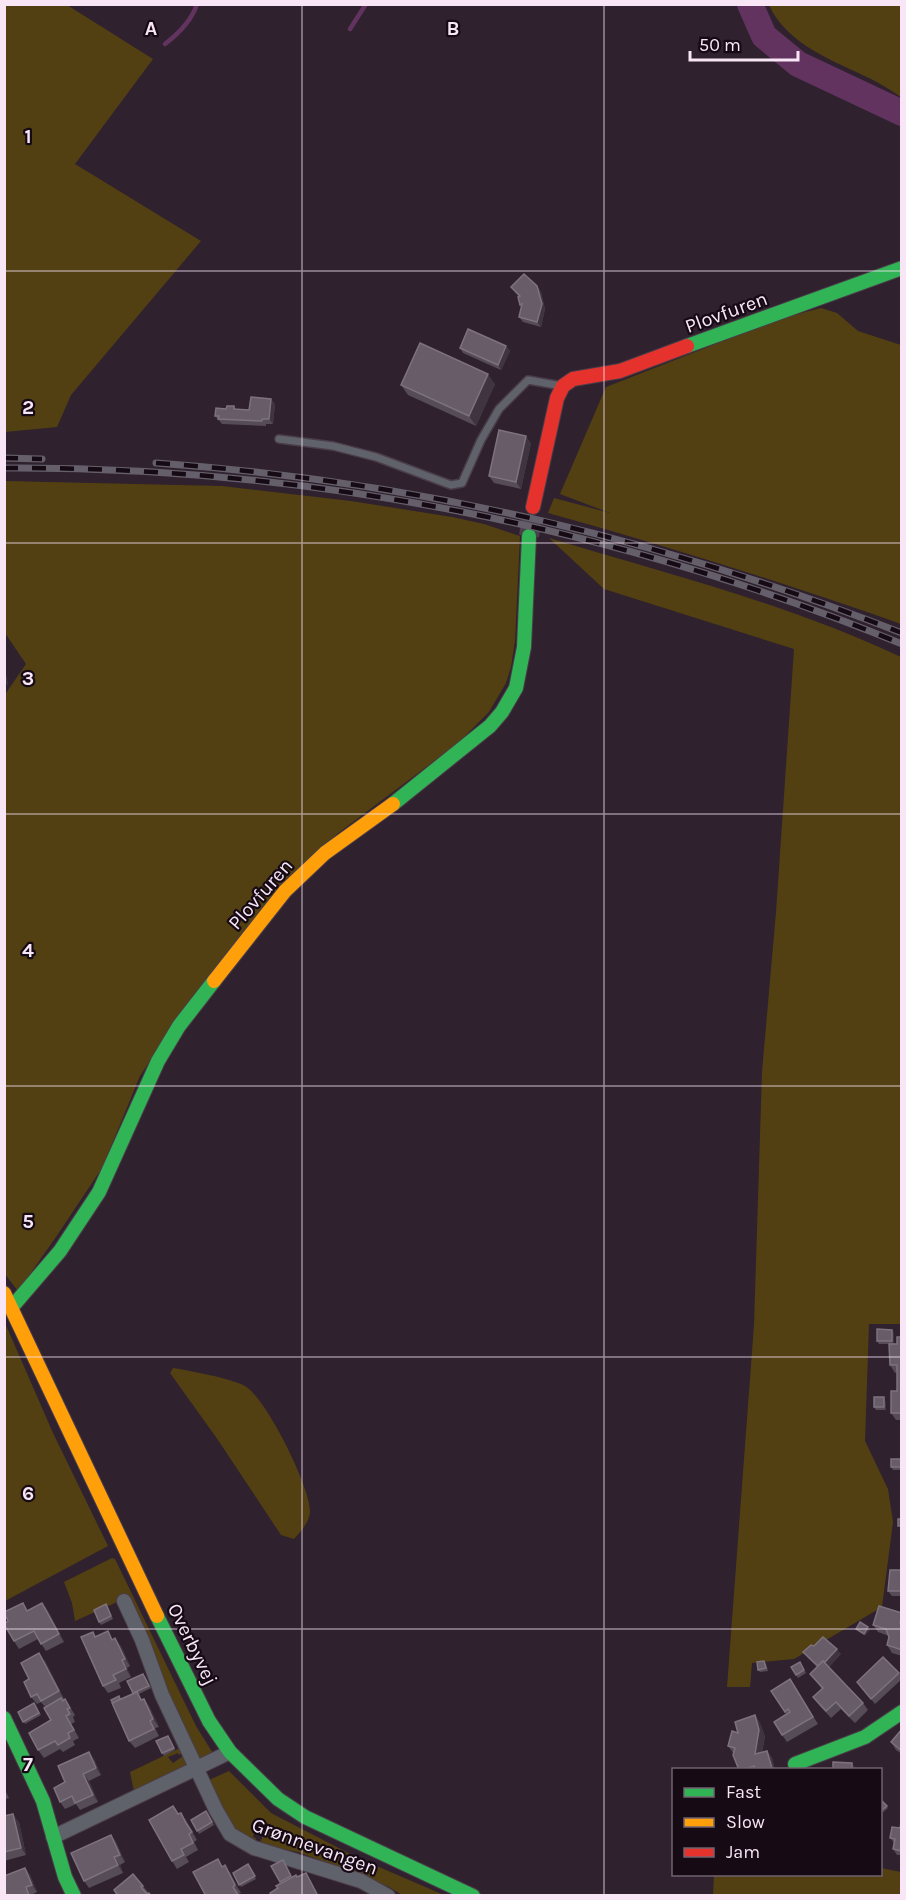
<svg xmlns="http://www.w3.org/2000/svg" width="906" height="1900" font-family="Karla,sans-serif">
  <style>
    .green { fill: #524012 }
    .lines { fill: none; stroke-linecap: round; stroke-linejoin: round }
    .stream { stroke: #633360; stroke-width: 4.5 }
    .river { stroke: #633360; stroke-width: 26 }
    .secondary-tunnel { stroke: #4d3f4c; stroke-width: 20; stroke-dasharray: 20 10; stroke-linecap: butt }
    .lane-casing { stroke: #4a3d49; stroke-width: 10 }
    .street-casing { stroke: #4a3d49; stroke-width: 16 }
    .fast-casing { stroke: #4a3d49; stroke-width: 16 }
    .slow-casing { stroke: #4a3d49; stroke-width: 16 }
    .jam-casing { stroke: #4a3d49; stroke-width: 16 }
    .lane { stroke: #60626b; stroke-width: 7 }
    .street { stroke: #60626b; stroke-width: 14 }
    .fast { stroke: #30b455; stroke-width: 14 }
    .slow { stroke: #ff9f0a; stroke-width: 14 }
    .jam { stroke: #e5322d; stroke-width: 14 }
    .rail-casing { stroke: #645f6a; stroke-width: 7 }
    .rail { stroke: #160a15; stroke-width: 4.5; stroke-dasharray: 14; stroke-linecap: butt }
    .wall { fill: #564c58 }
    .shaded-wall { fill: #3f3440 }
    .building { fill: #685c69; stroke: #7e727f; stroke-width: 1.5 }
    .grid { fill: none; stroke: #f8e6f6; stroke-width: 1.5; stroke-opacity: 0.55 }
    .labels { text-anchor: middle; stroke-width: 4.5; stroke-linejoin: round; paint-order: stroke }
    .street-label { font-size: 20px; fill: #f8e6f6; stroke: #160a15 }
    .grid-label { font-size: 20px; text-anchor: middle; font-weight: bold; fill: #f8e6f6; stroke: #160a15; stroke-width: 4.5; stroke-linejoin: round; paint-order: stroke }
  </style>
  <rect width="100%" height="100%" fill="#2f212e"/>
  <!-- green -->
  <g class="green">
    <polygon points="5,4 67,5 153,59 75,164 201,241 71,395 57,427 5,432"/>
    <path d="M769 5H901V97C892 91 883 85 873 80 835 61 788 46 769 5Z"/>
    <path d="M821 308 837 313 858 331 901 345V624C785 583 667 546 548 513L554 498 610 513 560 494 606 387 782 318Z"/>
    <polygon points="5,481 222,486 351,501 452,517 484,524 520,536 515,641 511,667 506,683 489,712 458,743 337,834 191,999 140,1076 102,1168 56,1237 18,1291 4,1273 4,696 26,664 5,633"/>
    <path d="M549 538C668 574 789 604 901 657L902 1324H869L865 1441 888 1489 893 1522 882 1607 794 1659 752 1663 750 1687H727L754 1325 762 1072 776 912 794 649 604 589Z"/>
    <polygon points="5,1323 53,1433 108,1546 5,1601"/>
    <path d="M173 1368C191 1371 230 1378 245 1386 266 1398 311 1488 310 1512 309 1523 301 1531 294 1539L281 1535 218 1440 170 1373Z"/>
    <polygon points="112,1558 115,1559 196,1726 214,1755 200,1762 169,1698 126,1598 75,1621 72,1603 64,1582"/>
    <polygon points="180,1748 182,1753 179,1755 178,1753 168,1757 173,1763 183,1756 186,1763 186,1769 134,1792 130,1772"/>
    <polygon points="229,1771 271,1813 358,1858 444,1895 402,1895 389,1887 328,1863 298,1852 259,1844 264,1834 255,1831 253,1837 256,1838 254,1843 235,1831 227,1819 209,1780"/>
    <polygon points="881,1868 901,1872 901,1895 713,1895 714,1875 880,1874"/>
  </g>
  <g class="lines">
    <!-- stream -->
    <g class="stream">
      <polyline points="350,29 366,4"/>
      <path d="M165 44C178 34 192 20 197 4"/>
    </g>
    <!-- river -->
    <polyline class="river" points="750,4 764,36 798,64 902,113"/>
    <!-- secondary-tunnel -->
    <polyline class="secondary-tunnel" points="529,536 533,507"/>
    <!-- lane casing -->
    <g class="lane-casing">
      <polyline id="lane" points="279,439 333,446 376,457 451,485 462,483 481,440 499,409 528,380 562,386"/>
    </g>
    <!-- street casing -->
    <g class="street-casing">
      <g id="street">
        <polyline points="124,1601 142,1640 162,1695 216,1810 230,1834 254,1848 361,1881 388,1896"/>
        <polyline points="53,1837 230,1752"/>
      </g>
    </g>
    <!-- fast casing -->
    <g class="fast-casing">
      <g id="fast">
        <polyline points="687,346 902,268"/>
        <polyline points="393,804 490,726 502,712 516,688 524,647 529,536"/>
        <polyline points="12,1307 60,1251 99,1192 158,1061 179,1026 214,981"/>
        <polyline points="157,1616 209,1721 230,1752 278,1799 305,1817 473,1896"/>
        <polyline points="4,1718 43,1801 65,1877 74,1896"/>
        <polyline points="795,1764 865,1737 902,1712"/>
      </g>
    </g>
    <!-- slow casing -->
    <g class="slow-casing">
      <g id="slow">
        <polyline points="214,981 285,891 325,853 393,804"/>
        <polyline points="4,1293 157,1616"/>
      </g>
    </g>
    <!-- jam casing -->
    <g class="jam-casing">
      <polyline id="jam" points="533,507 557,398 563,386 573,379 620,371 687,346"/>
    </g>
    <!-- lane -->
    <use href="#lane" class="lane"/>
    <!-- street -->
    <use href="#street" class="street"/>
    <!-- fast -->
    <use href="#fast" class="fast"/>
    <!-- slow -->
    <use href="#slow" class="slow"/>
    <!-- jam -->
    <use href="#jam" class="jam"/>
    <!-- rail casing -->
    <g class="rail-casing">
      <g id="rail">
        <polyline points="4,458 42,459"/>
        <path d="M156 463C415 481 659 538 902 633"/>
        <path d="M4 468C310 466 619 528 902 644"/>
      </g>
    </g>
    <!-- rail -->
    <use href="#rail" class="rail"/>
  </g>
  <!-- wall -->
  <g class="wall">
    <polygon points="537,286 541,292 545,309 541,327 523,322 519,317 522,308 520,305 519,297 511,287"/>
    <polygon points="506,346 510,351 501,370 463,353 460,348"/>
    <polygon points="495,384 476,426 408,395 401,385"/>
    <polygon points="271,399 275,404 273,424 266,424 266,426 222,424 215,416 226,409 234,406 236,409 249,410"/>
    <polygon points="531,443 521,489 494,483 489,476"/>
    <polygon points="894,1332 894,1344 897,1344 902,1337 902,1420 896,1420 891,1413 897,1391 897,1372 895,1373 890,1365 891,1344 879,1344 877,1341"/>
    <polygon points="885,1399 886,1410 876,1410 874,1407"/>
    <polygon points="902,1459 902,1470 893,1470 891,1467"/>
    <polygon points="902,1570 902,1596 892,1596 888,1591"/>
    <polygon points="42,1603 48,1611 64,1642 46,1651 38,1639 19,1649 14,1641 28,1611"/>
    <polygon points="106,1604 113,1619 101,1625 99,1622"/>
    <polygon points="902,1613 902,1656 892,1653 887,1645 889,1636 878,1632 873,1625"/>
    <polygon points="93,1632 96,1637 114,1639 121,1646 130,1666 127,1668 131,1677 119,1683 121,1688 108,1693 103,1686"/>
    <polygon points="803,1652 841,1654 829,1667 863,1703 868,1710 855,1723 841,1709 831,1718 819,1705 813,1697 822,1689 810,1674 817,1667 807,1657"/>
    <polygon points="45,1661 64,1699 62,1700 65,1699 75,1715 73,1717 75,1722 71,1724 79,1738 73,1741 75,1745 63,1752 60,1749 44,1758 38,1750 51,1720 45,1707 41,1702 37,1704 31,1697 29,1679"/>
    <polygon points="764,1661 766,1664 768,1671 760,1672 758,1670"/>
    <polygon points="800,1662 806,1673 798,1678 796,1675"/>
    <polygon points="899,1673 902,1677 902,1679 875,1704 857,1682"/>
    <polygon points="145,1676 151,1688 139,1694 142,1700 144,1699 149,1706 159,1727 155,1728 159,1736 135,1748 129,1741 119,1696 121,1699 133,1693"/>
    <polygon points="790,1679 818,1724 787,1742 782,1735 786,1714 771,1691"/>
    <polygon points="34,1703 41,1715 25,1724 18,1712"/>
    <polygon points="755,1715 760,1723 765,1737 762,1752 767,1751 772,1758 775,1770 739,1770 734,1754 728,1746 738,1733"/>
    <polygon points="902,1729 902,1754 896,1750 891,1742"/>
    <polygon points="168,1736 175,1750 164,1756 162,1753"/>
    <polygon points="94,1759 101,1775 89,1781 98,1802 80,1810 76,1804 65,1809 60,1802 65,1782"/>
    <polygon points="4,1788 9,1798 4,1800"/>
    <polygon points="880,1799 888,1808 881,1814 880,1814"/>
    <polygon points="206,1811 214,1825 199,1834 191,1820"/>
    <polygon points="179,1814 186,1820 197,1840 194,1842 198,1850 186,1857 189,1862 177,1869 172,1861"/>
    <polygon points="4,1816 19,1822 26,1855 4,1861"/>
    <polygon points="902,1818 902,1855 897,1855 893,1849 894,1843 890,1838 900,1828"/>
    <polygon points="111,1835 116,1842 125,1862 120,1865 123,1873 89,1888 84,1881"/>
    <polygon points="248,1864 256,1879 241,1887 233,1873"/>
    <polygon points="223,1866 230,1873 241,1893 238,1894 239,1896 206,1896"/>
    <polygon points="25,1868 30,1875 37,1892 31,1895 4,1896"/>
    <polygon points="143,1886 151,1896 117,1896 114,1890"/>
  </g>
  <!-- shaded-wall -->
  <g class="shaded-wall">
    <polygon points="537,286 541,292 545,309 541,327 537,322"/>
    <polygon points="506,346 510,351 501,370 498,365"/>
    <polygon points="488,374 495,384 476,426 469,416"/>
    <polygon points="271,399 275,404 273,424 269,419"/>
    <polygon points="526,436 531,443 521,489 516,482"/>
    <polygon points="4,673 7,677 8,686 4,682"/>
    <polygon points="892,1330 894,1332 894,1344 892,1341"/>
    <polygon points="884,1397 885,1399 886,1410 884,1407"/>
    <polygon points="42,1603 48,1611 64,1642 59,1634"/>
    <polygon points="868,1627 870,1630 865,1636 864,1634"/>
    <polygon points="115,1638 121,1646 130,1666 125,1659"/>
    <polygon points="837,1649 841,1654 823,1673 819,1668"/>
    <polygon points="39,1653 45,1661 64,1699 59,1691"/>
    <polygon points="122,1660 127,1668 131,1677 126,1669"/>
    <polygon points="144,1699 149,1706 159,1727 153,1719"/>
    <polygon points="755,1715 760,1723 765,1737 760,1761 755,1754"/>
    <polygon points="767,1751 772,1758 775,1770 773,1770 772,1768"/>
    <polygon points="89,1752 94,1759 101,1775 96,1768"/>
    <polygon points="852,1763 857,1770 852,1770"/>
    <polygon points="83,1774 89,1781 98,1802 93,1795"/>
    <polygon points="181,1813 186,1820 197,1840 192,1832"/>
    <polygon points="13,1814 19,1822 26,1855 21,1848"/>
    <polygon points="111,1835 116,1842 125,1862 120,1855"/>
    <polygon points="114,1857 120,1865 123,1873 118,1865"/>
    <polygon points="225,1865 230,1873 241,1893 235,1885"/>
    <polygon points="25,1868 30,1875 37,1892 32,1885"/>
  </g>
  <!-- building -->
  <g class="building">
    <polygon points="524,274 537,286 542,304 537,322 519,317 522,304 520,305 518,297 520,296 511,287"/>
    <polygon points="468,329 506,346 498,365 460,348"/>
    <polygon points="420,343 488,374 469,416 401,385"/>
    <polygon points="251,397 271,399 269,419 262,419 262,421 218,419 219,416 215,416 216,408 226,409 227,406 234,406 234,409 249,410"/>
    <polygon points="499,430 526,436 516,482 489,476"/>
    <polygon points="877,1329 892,1330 892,1341 877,1341"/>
    <polygon points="897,1337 902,1337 902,1413 891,1413 891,1391 897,1391 897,1365 890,1365 889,1344 897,1344"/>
    <rect x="874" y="1397" width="10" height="10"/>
    <rect x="891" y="1459" width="11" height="8"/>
    <rect x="898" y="1519" width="4" height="7"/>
    <polygon points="890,1570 902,1570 902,1591 888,1591"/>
    <polygon points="23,1603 27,1611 42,1603 59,1634 41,1644 34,1631 14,1641 4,1624 8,1621 4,1612"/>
    <polygon points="106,1604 111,1616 99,1622 94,1610"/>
    <polygon points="879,1606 902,1613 900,1623 902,1625 902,1650 887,1645 889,1637 886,1629 873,1625"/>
    <polygon points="860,1622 868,1627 864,1634 856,1629"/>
    <polygon points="108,1631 112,1640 115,1638 125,1659 122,1660 126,1669 113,1675 116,1680 103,1686 81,1637 93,1632 95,1637"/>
    <polygon points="823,1637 837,1649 825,1662 823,1661 818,1666 803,1652 811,1645 814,1646"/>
    <polygon points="39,1653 59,1691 41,1701 37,1694 31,1697 24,1682 29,1679 21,1663"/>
    <polygon points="883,1657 899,1673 871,1699 857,1682"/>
    <polygon points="764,1661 766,1668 758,1670 757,1662"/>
    <polygon points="823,1661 863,1703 849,1716 836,1702 826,1711 813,1697 823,1688 810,1674"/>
    <polygon points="800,1662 804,1670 796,1675 791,1667"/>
    <polygon points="143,1674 149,1686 133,1693 127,1681"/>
    <polygon points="790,1679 813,1717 782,1735 774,1722 790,1712 788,1709 785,1712 771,1691"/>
    <polygon points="137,1692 141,1700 144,1699 153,1719 150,1721 154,1729 129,1741 112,1703"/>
    <polygon points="119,1696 120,1699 113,1703 111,1700"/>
    <polygon points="61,1698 63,1701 65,1699 70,1708 67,1709 70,1714 66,1716 74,1730 68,1733 70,1738 58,1745 55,1741 38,1750 29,1733 51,1720 44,1708"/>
    <polygon points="34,1703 39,1713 23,1722 18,1712"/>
    <polygon points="755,1715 759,1730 755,1754 767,1751 772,1768 767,1770 755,1770 754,1766 743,1770 739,1770 733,1755 735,1748 728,1746 732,1731 738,1733 735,1722"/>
    <polygon points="902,1729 902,1751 891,1742"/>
    <polygon points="168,1736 174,1748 162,1753 156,1741"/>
    <polygon points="89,1752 96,1768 83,1774 93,1795 75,1803 72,1796 60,1802 54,1788 65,1782 58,1766"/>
    <polygon points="833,1762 852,1763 852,1770 833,1770"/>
    <polygon points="880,1799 887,1806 880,1811"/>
    <polygon points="173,1806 178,1814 181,1813 186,1823 192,1832 189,1834 193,1843 181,1849 184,1855 172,1861 149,1820"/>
    <polygon points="206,1811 212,1822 197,1831 191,1820"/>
    <polygon points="13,1814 21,1848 4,1852 4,1816"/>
    <polygon points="902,1818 902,1851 893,1849 895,1839 890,1838 892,1827 900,1828"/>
    <polygon points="111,1835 120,1855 114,1857 118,1865 84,1881 71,1853"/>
    <polygon points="218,1859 222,1867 225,1865 235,1885 233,1887 238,1895 236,1896 206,1896 193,1872"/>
    <polygon points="283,1860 291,1876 280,1882 271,1866"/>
    <polygon points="248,1864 255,1876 239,1885 233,1873"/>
    <polygon points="25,1868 32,1885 26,1887 29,1896 4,1896 4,1876"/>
    <polygon points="306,1873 318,1896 271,1896 270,1893 278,1888 276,1886 296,1875 297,1877"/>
    <polygon points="133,1874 143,1886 141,1887 147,1894 149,1893 151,1896 118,1896 114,1890"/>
  </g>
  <!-- grid -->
  <path class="grid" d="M302 4V1896M604 4V1896M4 271H902M4 543H902M4 814H902M4 1086H902M4 1357H902M4 1629H902"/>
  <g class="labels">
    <!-- street labels -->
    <g class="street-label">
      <text transform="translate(726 312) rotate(-20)" y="7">Plovfuren</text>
      <text transform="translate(260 894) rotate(-49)" y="7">Plovfuren</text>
      <text transform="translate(193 1644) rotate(64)" y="7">Overbyvej</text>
      <text transform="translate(315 1846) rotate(20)" y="7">Grønnevangen</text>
    </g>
  </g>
  <g class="grid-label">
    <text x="151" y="35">A</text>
    <text x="453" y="35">B</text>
    <text x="28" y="143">1</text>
    <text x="28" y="414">2</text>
    <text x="28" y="685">3</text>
    <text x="28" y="957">4</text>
    <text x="28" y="1228">5</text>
    <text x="28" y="1500">6</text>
    <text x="28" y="1771">7</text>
  </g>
  <!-- border -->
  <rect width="906" height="1900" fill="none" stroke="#f8e6f6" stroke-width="12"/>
  <!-- legend -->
  <rect x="672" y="1768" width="210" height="108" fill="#160a15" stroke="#70626f" stroke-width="1.5"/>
  <rect x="684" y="1788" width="30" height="9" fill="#30b455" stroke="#70626f" stroke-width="1.5"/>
  <text x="726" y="1798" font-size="18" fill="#f8e6f6">Fast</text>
  <rect x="684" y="1818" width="30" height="9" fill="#ff9f0a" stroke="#70626f" stroke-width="1.5"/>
  <text x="726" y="1828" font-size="18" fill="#f8e6f6">Slow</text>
  <rect x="684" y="1848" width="30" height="9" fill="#e5322d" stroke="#70626f" stroke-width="1.5"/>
  <text x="726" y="1858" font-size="18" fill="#f8e6f6">Jam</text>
  <!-- scale -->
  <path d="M690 51v9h108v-9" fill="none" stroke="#f8e6f6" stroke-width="3"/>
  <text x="699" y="51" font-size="18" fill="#f8e6f6" stroke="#160a15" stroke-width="4.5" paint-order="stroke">50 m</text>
</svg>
